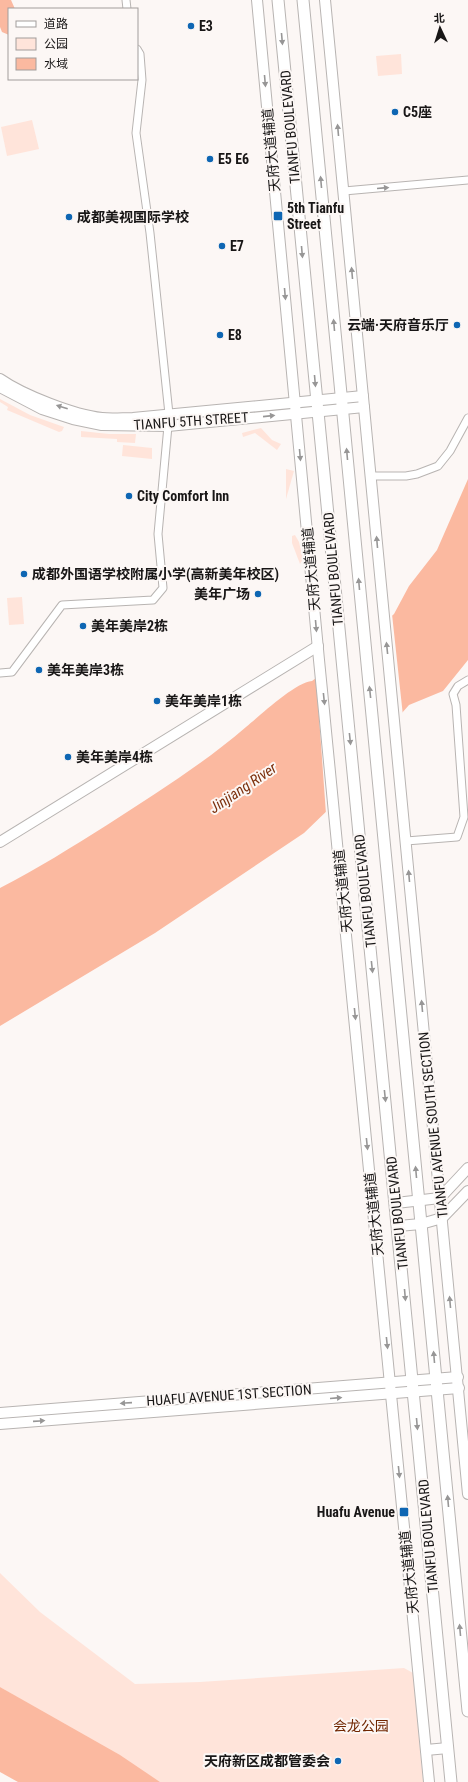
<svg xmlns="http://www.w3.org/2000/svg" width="468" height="1782" font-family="'Roboto Condensed','Noto Sans SC',sans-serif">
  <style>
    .green { fill: #ffe4da }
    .water { fill: #fbb9a0 }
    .pier { fill: #fcf7f5 }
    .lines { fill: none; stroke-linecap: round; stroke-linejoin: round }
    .street-casing { stroke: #b8b4b2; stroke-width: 9 }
    .secondary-casing { stroke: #b8b4b2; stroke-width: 12 }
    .primary-casing { stroke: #b8b4b2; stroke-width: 13 }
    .street { stroke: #fff; stroke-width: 7 }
    .secondary { stroke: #fff; stroke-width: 10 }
    .primary { stroke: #fff; stroke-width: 11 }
    .oneway { fill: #979696 }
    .poi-dot { fill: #0e66b3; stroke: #fcf7f5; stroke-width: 1.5 }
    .labels { text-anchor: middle; stroke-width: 4; stroke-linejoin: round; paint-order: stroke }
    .poi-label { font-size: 14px; font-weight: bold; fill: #181616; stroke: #fcf7f5; text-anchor: start }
    .street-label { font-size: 14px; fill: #181616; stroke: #fcf7f5 }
    .park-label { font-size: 14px; fill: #702600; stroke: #fcf7f5 }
    .water-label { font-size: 15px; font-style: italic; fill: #7c300d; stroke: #fcf7f5 }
  </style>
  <rect width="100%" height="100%" fill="#fcf7f5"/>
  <!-- green -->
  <g class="green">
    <polygon points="401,54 402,74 378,76 376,56"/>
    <polygon points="32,120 39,149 7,156 1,127"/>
    <polygon points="0,399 30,415 64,427 62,431 59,432 7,410 8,407 0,402"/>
    <polygon points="261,428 272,440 281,444 277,450 255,433 243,437 242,433"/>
    <polygon points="81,431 109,434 136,434 135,443 117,442 117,439 81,437"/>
    <polygon points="123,445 152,448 152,459 122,456"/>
    <polygon points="286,469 294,471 286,499"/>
    <polygon points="295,535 299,542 303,559 300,564 292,543 292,536"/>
    <polygon points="22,597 24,624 9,625 7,598"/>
    <polygon points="0,1573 40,1612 135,1684 200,1682 404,1668 413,1673 423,1782 160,1782 0,1687"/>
  </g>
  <!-- water -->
  <g class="water">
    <polygon points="0,0 11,0 15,9 9,9 9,35 2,32 0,27"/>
    <path d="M468 479V660L443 691 409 705 364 756 332 806 304 833 155 933 0 1026V888C37 869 72 847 107 825 155 794 203 764 246 727 261 715 294 683 312 681L353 650 394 614 409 586 437 550Z"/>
    <polygon points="0,1687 120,1755 160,1782 18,1782 0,1772"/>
  </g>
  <!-- pier -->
  <polygon class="pier" points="392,614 403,716 366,757 346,790 326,814 316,675 352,649"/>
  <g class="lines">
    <!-- street casing -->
    <g class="street-casing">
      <g id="street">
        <polyline points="126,0 127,9"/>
        <polyline points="137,49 140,54 142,80 136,133 150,233 169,414"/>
        <polyline points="344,191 468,180"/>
        <polyline points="371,476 406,476 417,474 438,466 450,451 468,418"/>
        <polyline points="0,673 12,672 62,605 153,600 163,588 158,534 168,426"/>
        <polyline points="406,841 457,837 464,817 456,705 453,694 458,686 468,680"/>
      </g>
    </g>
    <!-- secondary casing -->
    <g class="secondary-casing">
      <g id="secondary">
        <polyline points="257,0 319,660 429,1782"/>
        <polyline points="325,0 468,1494"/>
        <path d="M0 379C23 395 74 415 102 418 112 419 123 418 133 418L363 396"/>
        <polyline points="0,387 42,409 73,419 102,425 168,426 364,407"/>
        <polyline points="0,842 318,646"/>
        <polyline points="396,1203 440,1198 468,1168"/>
        <polyline points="398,1226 421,1224 442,1218 468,1191"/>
        <polyline points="0,1413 458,1377"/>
        <polyline points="0,1424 459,1388"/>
        <polyline points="426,1750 448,1748"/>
      </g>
    </g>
    <!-- primary casing -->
    <g class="primary-casing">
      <g id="primary">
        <polyline points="278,0 451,1782"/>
        <polyline points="303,0 468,1711"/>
      </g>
    </g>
    <!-- street -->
    <use href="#street" class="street"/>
    <!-- secondary -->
    <use href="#secondary" class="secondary"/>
    <!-- primary -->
    <use href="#primary" class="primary"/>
  </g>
  <!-- one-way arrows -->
  <defs><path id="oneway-solid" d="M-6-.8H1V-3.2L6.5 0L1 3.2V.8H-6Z"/></defs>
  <g class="oneway">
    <use href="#oneway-solid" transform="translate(282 39) rotate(85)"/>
    <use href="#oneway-solid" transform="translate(265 81) rotate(85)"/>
    <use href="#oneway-solid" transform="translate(338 130) rotate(-95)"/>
    <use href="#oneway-solid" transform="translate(321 182) rotate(-95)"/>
    <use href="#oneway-solid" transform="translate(383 188) rotate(-5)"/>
    <use href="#oneway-solid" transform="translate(302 252) rotate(85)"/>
    <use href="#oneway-solid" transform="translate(352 273) rotate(-95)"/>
    <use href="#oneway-solid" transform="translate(285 294) rotate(85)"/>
    <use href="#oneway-solid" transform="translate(334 325) rotate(-95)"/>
    <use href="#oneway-solid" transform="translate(315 381) rotate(85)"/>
    <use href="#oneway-solid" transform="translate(62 407) rotate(-162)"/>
    <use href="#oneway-solid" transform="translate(269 416) rotate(-6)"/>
    <use href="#oneway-solid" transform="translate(347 454) rotate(-95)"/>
    <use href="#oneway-solid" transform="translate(300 455) rotate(85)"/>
    <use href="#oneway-solid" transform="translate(377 542) rotate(-95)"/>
    <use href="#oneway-solid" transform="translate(359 584) rotate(-95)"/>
    <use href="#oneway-solid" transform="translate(316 626) rotate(85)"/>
    <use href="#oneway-solid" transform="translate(387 648) rotate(-96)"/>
    <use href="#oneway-solid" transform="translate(370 692) rotate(-96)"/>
    <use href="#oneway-solid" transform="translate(324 699) rotate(84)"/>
    <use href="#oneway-solid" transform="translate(350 739) rotate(84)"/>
    <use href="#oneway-solid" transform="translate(409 876) rotate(-95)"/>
    <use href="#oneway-solid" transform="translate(372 967) rotate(84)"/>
    <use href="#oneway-solid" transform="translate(422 1006) rotate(-95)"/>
    <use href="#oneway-solid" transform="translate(355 1014) rotate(84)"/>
    <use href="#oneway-solid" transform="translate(385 1096) rotate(84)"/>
    <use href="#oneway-solid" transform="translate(367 1144) rotate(84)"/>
    <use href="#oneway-solid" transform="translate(416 1172) rotate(-95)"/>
    <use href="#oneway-solid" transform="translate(405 1295) rotate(85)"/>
    <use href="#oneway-solid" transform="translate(450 1302) rotate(-95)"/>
    <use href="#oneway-solid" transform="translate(387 1343) rotate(84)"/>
    <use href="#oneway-solid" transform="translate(434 1357) rotate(-95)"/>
    <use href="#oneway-solid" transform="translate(336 1398) rotate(-5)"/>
    <use href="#oneway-solid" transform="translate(126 1403) rotate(176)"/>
    <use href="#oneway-solid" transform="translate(39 1421) rotate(-4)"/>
    <use href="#oneway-solid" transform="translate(417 1424) rotate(85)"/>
    <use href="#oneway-solid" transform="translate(399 1472) rotate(84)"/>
    <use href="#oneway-solid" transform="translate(448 1501) rotate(-95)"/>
    <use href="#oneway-solid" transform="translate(460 1630) rotate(-95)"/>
  </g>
  <!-- markers -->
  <g class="poi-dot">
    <circle cx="191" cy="26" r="4"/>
    <circle cx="395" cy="112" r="4"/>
    <circle cx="210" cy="159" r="4"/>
    <rect x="273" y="211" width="10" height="10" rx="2"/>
    <circle cx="69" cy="217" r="4"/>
    <circle cx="222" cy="246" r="4"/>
    <circle cx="457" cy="325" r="4"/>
    <circle cx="220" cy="335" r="4"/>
    <circle cx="129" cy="496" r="4"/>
    <circle cx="24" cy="574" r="4"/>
    <circle cx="258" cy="594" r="4"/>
    <circle cx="83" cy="626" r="4"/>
    <circle cx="39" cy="670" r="4"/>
    <circle cx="157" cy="701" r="4"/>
    <circle cx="68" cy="757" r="4"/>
    <rect x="399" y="1507" width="10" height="10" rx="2"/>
    <circle cx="338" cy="1761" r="4"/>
  </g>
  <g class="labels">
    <!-- poi labels -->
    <g class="poi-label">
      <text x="199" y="31">E3</text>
      <text x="403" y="117">C5座</text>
      <text x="218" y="164">E5 E6</text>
      <text x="287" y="213">5th Tianfu<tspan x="287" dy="16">Street</tspan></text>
      <text x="77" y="222">成都美视国际学校</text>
      <text x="230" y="251">E7</text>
      <text x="449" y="330" text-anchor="end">云端·天府音乐厅</text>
      <text x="228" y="340">E8</text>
      <text x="137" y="501">City Comfort Inn</text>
      <text x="32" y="579">成都外国语学校附属小学(高新美年校区)</text>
      <text x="250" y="599" text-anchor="end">美年广场</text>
      <text x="91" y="631">美年美岸2栋</text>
      <text x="47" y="675">美年美岸3栋</text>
      <text x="165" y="706">美年美岸1栋</text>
      <text x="76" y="762">美年美岸4栋</text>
      <text x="395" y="1517" text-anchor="end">Huafu Avenue</text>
      <text x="330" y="1766" text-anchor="end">天府新区成都管委会</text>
    </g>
    <!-- street labels -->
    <g class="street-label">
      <text transform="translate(290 127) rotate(-95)" y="5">TIANFU BOULEVARD</text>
      <text transform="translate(271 150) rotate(-95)" y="5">天府大道辅道</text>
      <text transform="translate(191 421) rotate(-4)" y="5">TIANFU 5TH STREET</text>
      <text transform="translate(311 569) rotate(-95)" y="5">天府大道辅道</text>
      <text transform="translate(333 569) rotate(-95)" y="5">TIANFU BOULEVARD</text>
      <text transform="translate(343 891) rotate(-96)" y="5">天府大道辅道</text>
      <text transform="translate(365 891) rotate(-96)" y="5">TIANFU BOULEVARD</text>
      <text transform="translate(433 1125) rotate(-96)" y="5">TIANFU AVENUE SOUTH SECTION</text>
      <text transform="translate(397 1213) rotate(-96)" y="5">TIANFU BOULEVARD</text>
      <text transform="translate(374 1214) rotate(-96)" y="5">天府大道辅道</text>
      <text transform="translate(229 1395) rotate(-4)" y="5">HUAFU AVENUE 1ST SECTION</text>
      <text transform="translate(428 1536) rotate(-95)" y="5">TIANFU BOULEVARD</text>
      <text transform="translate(409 1572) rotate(-96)" y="5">天府大道辅道</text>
    </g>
    <!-- park labels -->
    <g class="park-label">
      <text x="361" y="1731">会龙公园</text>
    </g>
    <!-- water labels -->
    <g class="water-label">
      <text transform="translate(243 788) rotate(-34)" y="5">Jinjiang River</text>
    </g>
  </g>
  <!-- legend -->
  <rect x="8" y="8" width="130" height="72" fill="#fcf7f5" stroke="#a19d9c"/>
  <rect x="16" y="21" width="20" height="6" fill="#ffffff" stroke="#a19d9c"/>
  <text x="44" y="28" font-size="12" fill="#181616">道路</text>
  <rect x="16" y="38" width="20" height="12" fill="#ffe4da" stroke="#a19d9c"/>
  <text x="44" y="48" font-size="12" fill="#181616">公园</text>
  <rect x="16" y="58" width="20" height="12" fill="#fbb9a0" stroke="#a19d9c"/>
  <text x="44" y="68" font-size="12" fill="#181616">水域</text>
  <!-- north arrow -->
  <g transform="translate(440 28) rotate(356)" stroke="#fcf7f5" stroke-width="3" paint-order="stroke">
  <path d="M0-3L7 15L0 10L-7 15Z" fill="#181616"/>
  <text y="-6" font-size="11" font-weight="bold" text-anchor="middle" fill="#181616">北</text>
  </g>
</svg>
